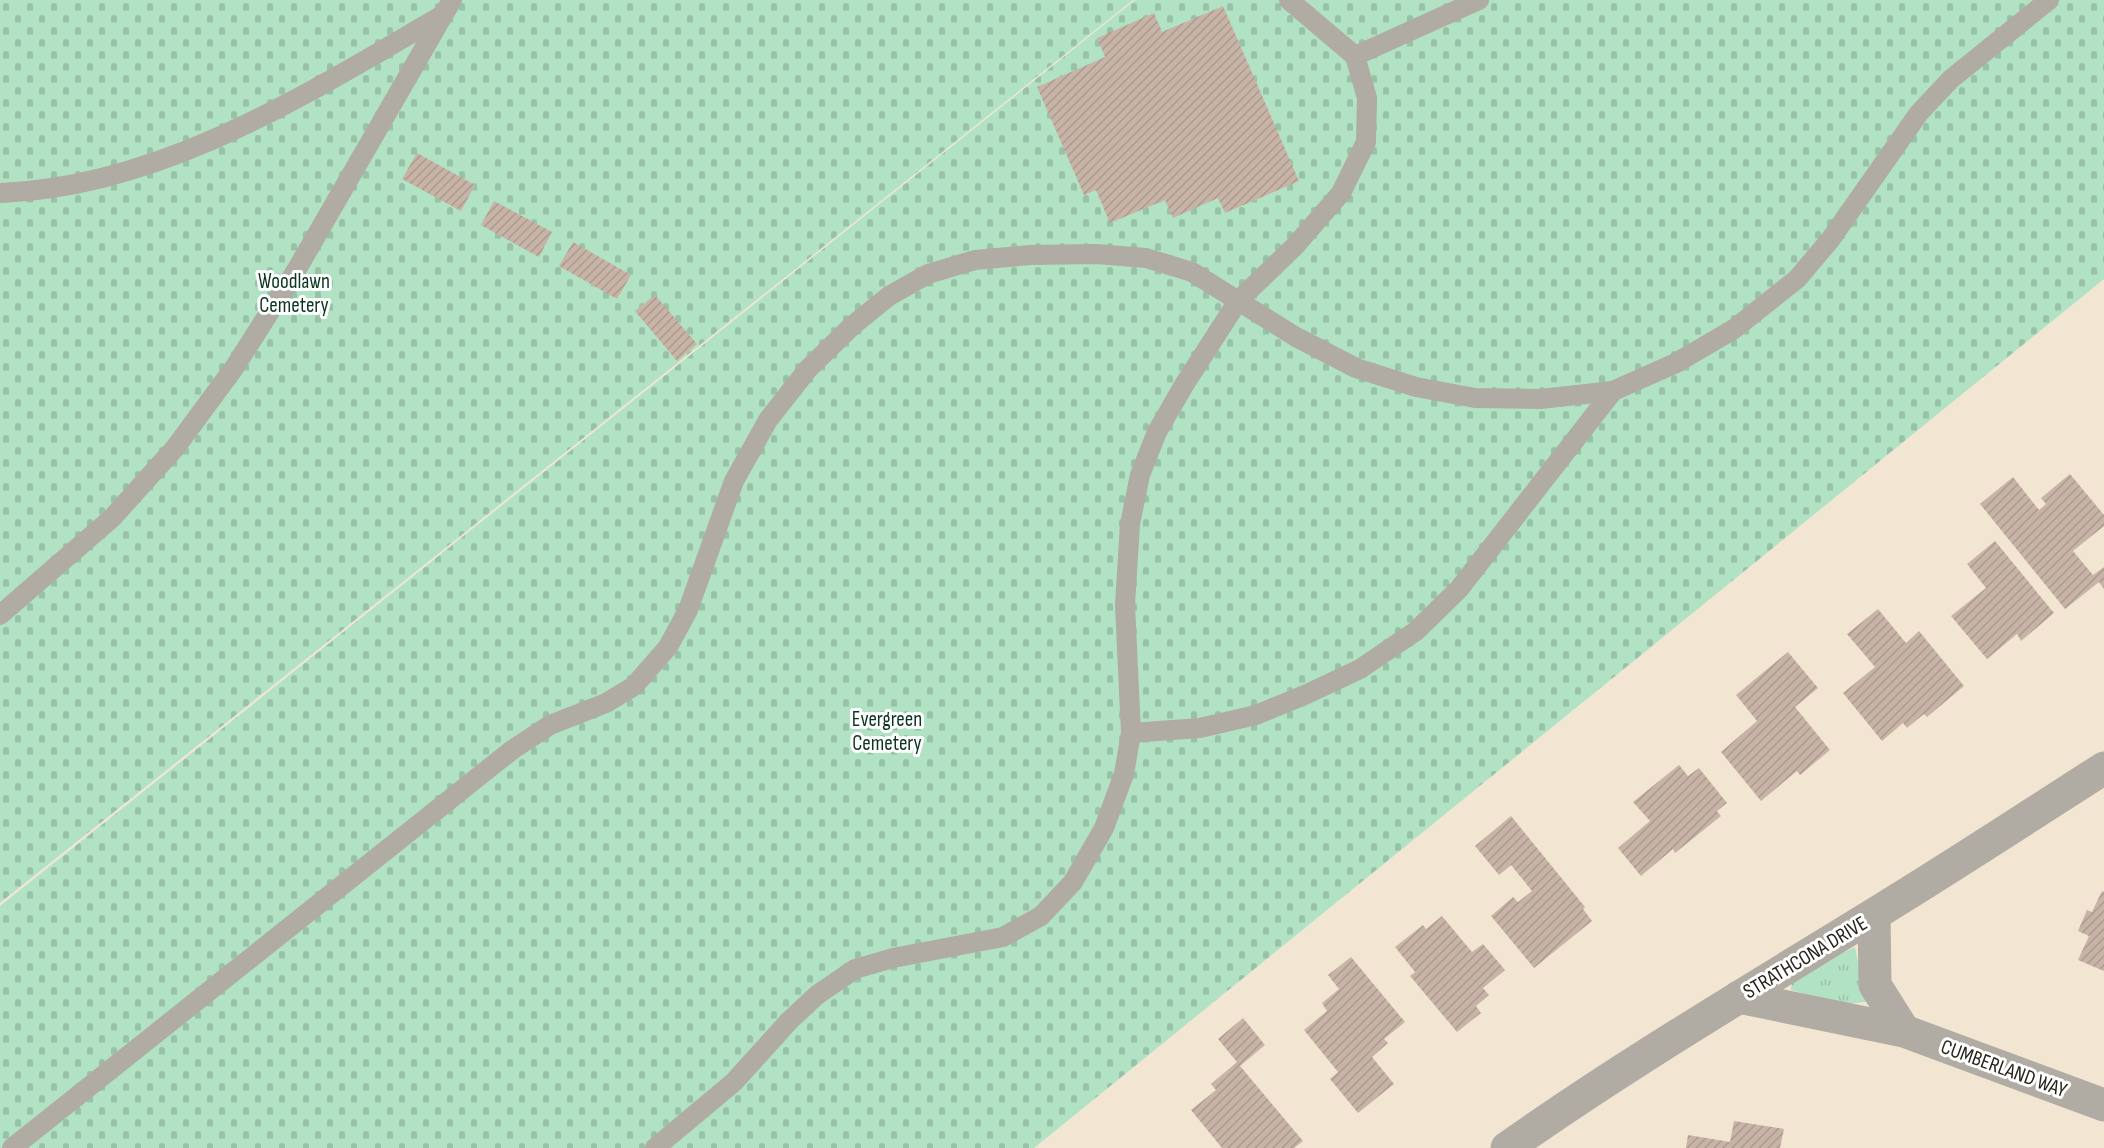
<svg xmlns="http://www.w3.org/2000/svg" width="2104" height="1148" font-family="'Sofia Sans Condensed',sans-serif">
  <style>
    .grass { fill: url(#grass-tufts) }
    .cemetery { fill: url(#cemetery-stones) }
    .building { fill: url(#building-hatch) }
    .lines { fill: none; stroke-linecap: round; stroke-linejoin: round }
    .service { stroke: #b0aca3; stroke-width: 20 }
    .minor { stroke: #b0aca3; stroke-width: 33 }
    .labels { text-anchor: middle; stroke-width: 6; stroke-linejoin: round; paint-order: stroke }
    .park-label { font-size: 21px; fill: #0b351f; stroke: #fff }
    .street-label { font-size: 21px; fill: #27231b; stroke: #fff }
  </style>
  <defs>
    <pattern id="grass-tufts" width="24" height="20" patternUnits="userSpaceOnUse" patternTransform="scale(1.5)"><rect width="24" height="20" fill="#b1e2c3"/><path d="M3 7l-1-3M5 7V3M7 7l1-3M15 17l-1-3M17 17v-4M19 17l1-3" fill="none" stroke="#98c2a7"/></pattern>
    <pattern id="cemetery-stones" width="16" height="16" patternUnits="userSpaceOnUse" patternTransform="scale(1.5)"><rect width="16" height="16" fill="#b1e2c3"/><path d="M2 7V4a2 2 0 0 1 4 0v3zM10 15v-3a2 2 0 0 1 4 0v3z" fill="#98c2a7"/></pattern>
    <pattern id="building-hatch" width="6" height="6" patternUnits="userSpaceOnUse" patternTransform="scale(1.5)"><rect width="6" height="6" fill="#c8b4a7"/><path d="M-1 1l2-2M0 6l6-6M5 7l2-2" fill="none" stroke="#ac9a8f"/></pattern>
  </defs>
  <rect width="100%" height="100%" fill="#f2e6d2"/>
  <!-- grass -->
  <polygon class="grass" points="1855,947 1866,1002 1844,1004 1791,990 1792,978"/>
  <!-- cemetery -->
  <g class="cemetery">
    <polygon points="0,0 1133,0 0,903"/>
    <polygon points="1135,0 2104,0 2104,279 1034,1148 0,1148 0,906"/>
  </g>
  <!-- building -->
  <g class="building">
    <polygon points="1223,6 1299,181 1225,213 1218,198 1173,218 1165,200 1110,223 1096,190 1084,195 1037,87 1105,57 1097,38 1154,13 1162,32"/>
    <polygon points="417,153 475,185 461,211 402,179"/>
    <polygon points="494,201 552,232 539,257 481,225"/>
    <polygon points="573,242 631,275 617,299 559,266"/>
    <polygon points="655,295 697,344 677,361 635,311"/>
    <polygon points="2070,474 2104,515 2104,526 2073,551 2093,575 2104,567 2104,589 2099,582 2065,609 1980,504 2013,477 2039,510 2046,504 2041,498"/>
    <polygon points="1995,541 2054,613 2021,641 2017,634 1987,659 1951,616 1986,588 1967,564"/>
    <polygon points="1878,609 1906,643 1919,631 1964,686 1927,717 1924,714 1907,728 1903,723 1882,741 1843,693 1875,667 1847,634"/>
    <polygon points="1788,652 1818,688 1795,707 1830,750 1800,775 1797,771 1761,801 1721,752 1757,721 1736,695"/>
    <polygon points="1679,765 1688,776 1699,768 1727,803 1717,811 1721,816 1675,853 1673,849 1641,876 1618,848 1650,821 1633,802"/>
    <polygon points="1511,816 1585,907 1583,909 1592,921 1534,968 1491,916 1513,897 1518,902 1532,891 1511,865 1499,875 1475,846"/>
    <polygon points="2102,891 2104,892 2104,971 2078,960 2089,936 2078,931 2087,910 2092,912"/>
    <polygon points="1442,916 1472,952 1483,944 1505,970 1483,988 1489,995 1476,1006 1481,1013 1457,1032 1410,976 1415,972 1395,947 1423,925 1426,929"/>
    <polygon points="1351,957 1405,1022 1384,1039 1388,1043 1372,1057 1394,1084 1358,1113 1330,1079 1338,1072 1304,1030 1327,1011 1322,1003 1339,989 1328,975"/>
    <polygon points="1243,1018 1265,1045 1240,1066 1303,1141 1294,1148 1222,1148 1191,1110 1216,1090 1211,1084 1237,1062 1218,1039"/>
    <polygon points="1734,1121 1784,1129 1780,1148 1686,1148 1688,1135 1730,1142"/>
  </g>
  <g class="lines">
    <!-- service -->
    <g class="service">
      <polyline points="1355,56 1479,0"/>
      <path d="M0 193C161 187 305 95 441 16"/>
      <polyline points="0,615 112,518 175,448 234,368 297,269 452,0"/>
      <polyline points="1131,733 1200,728 1256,715 1307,694 1360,669 1416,631 1459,589 1613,391"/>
      <polyline points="12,1148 512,750 550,725 606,703 634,686 668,647 688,610 734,481 768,420 808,369 852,326 889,296 928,274 975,260 1030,255 1096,254 1146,258 1192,272 1296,337 1356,368 1416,387 1475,398 1540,399 1613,391 1676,363 1734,329 1797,279 1830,240 1919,113 1951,79 2049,0"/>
      <polyline points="655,1148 734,1082 789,1021 817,995 855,969 893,958 1003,937 1041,916 1073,882 1104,828 1124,774 1131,733 1125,605 1130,524 1140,475 1157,432 1184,385 1238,301 1295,246 1341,193 1366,142 1367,98 1355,56 1289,0"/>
    </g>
    <!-- minor -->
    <g class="minor">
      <polyline points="1874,915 1875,985 1904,1031"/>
      <polyline points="1739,997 1904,1031 2104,1105"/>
      <path d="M1507 1148C1629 1062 1758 986 1886 907 1959 862 2031 815 2104 768"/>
    </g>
  </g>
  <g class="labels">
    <!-- park labels -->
    <g class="park-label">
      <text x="294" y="288">Woodlawn<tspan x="294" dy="24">Cemetery</tspan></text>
      <text x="887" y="726">Evergreen<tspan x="887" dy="24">Cemetery</tspan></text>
    </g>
    <!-- street labels -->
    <g class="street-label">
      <text transform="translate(1805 957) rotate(-31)" y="7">STRATHCONA DRIVE</text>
      <text transform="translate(2004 1068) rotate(20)" y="7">CUMBERLAND WAY</text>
    </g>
  </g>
</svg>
